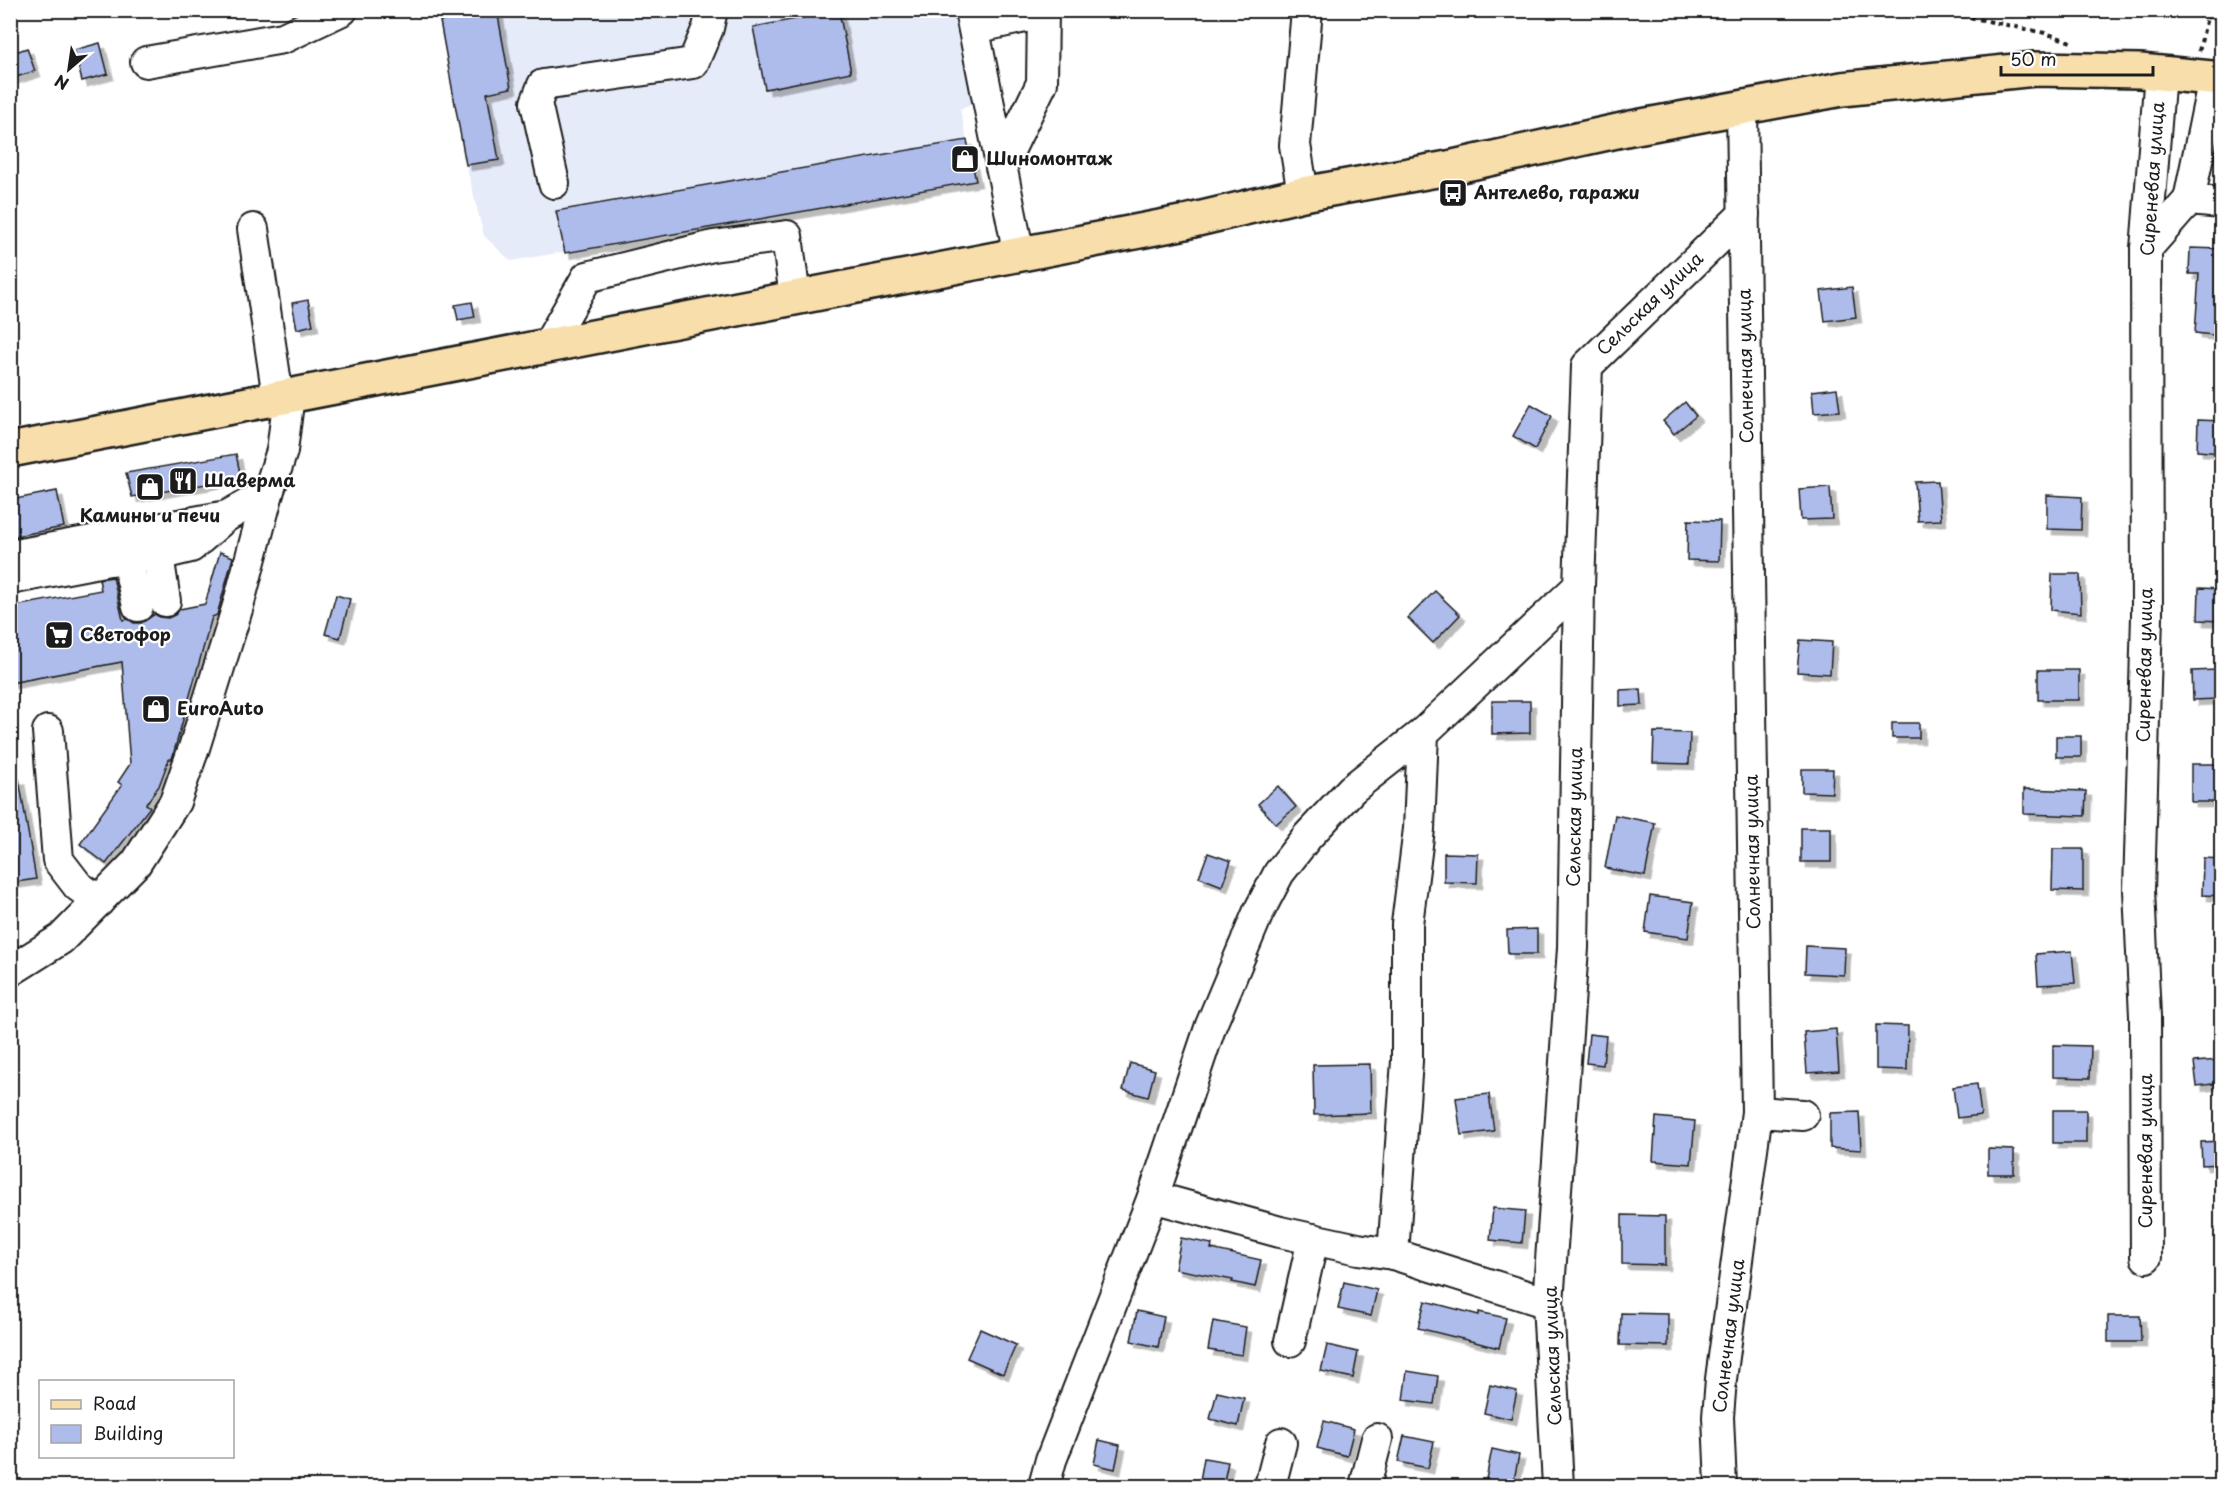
<svg xmlns="http://www.w3.org/2000/svg" width="2232" height="1497" font-family="'Playpen Sans',sans-serif">
  <style>
    .built { fill: #e6ebf9 }
    .building { fill: #adbceb; stroke: #1c1c1c; stroke-width: 1.5; filter: url(#shadow) }
    .lines { fill: none; stroke-linecap: round; stroke-linejoin: round }
    .minor-casing { stroke: #1c1c1c; stroke-width: 34 }
    .major-casing { stroke: #1c1c1c; stroke-width: 38 }
    .path { stroke: #1c1c1c; stroke-width: 4; stroke-dasharray: 4.5 4.5; stroke-linecap: butt }
    .minor { stroke: #fff; stroke-width: 30 }
    .major { stroke: #f8deab; stroke-width: 33 }
    .labels { text-anchor: middle; stroke-width: 4.5; stroke-linejoin: round; paint-order: stroke }
    .poi-label { font-size: 18px; font-weight: bold; fill: #1c1c1c; stroke: #fff; text-anchor: start }
    .street-label { font-size: 18px; fill: #1c1c1c; stroke: #fff }
  </style>
  <defs>
    <filter id="shadow"><feDropShadow dx="5.5" dy="5.5" stdDeviation="0" flood-color="#0004"/></filter>
  </defs>
  <rect width="100%" height="100%" fill="#fff"/>
  <filter id="ink" filterUnits="userSpaceOnUse"><feTurbulence type="fractalNoise" baseFrequency=".0167" numOctaves="2"/><feDisplacementMap in="SourceGraphic" scale="12" xChannelSelector="R" yChannelSelector="G"/><feConvolveMatrix kernelMatrix="1 2 1 2 8 2 1 2 1" color-interpolation-filters="sRGB"/></filter>
  <g filter="url(#ink)">
    <!-- built -->
    <polygon class="built" points="437,11 957,11 976,103 960,109 976,181 511,261 484,236 466,165"/>
    <!-- building -->
    <g class="building">
      <polygon points="497,10 511,88 487,93 499,160 466,165 440,21"/>
      <polygon points="839,11 851,72 765,89 753,27"/>
      <polygon points="100,43 108,74 82,81 74,50"/>
      <polygon points="27,48 35,71 10,79 10,54"/>
      <polygon points="967,140 976,181 565,253 556,211"/>
      <polygon points="2190,248 2222,249 2222,336 2195,333 2199,274 2189,274"/>
      <polygon points="1852,287 1856,317 1825,321 1821,291"/>
      <polygon points="308,300 313,325 297,329 292,303"/>
      <polygon points="472,302 475,317 458,320 455,305"/>
      <polygon points="1837,388 1840,411 1814,413 1812,391"/>
      <polygon points="1685,402 1696,416 1674,434 1663,421"/>
      <polygon points="1531,404 1552,416 1535,449 1513,436"/>
      <polygon points="2198,420 2222,421 2222,453 2197,451"/>
      <polygon points="236,454 241,478 132,497 126,473"/>
      <polygon points="1938,481 1941,520 1918,521 1915,482"/>
      <polygon points="1830,487 1832,519 1801,520 1799,489"/>
      <polygon points="57,491 64,527 10,537 10,500"/>
      <polygon points="2047,495 2082,497 2081,530 2047,529"/>
      <polygon points="1688,520 1720,521 1719,561 1687,560"/>
      <polygon points="220,552 233,557 217,615 212,617 172,759 169,759 159,786 146,804 150,807 106,864 80,844 122,785 118,782 130,764 122,662 10,683 10,607 101,590 99,579 113,577 123,620 128,619 134,623 141,623 155,614 159,617 168,618 175,615 180,609 205,604"/>
      <polygon points="2052,574 2080,574 2081,613 2051,610"/>
      <polygon points="2199,588 2222,589 2222,621 2198,620"/>
      <polygon points="1435,591 1460,615 1433,643 1408,618"/>
      <polygon points="336,595 350,599 340,638 325,634"/>
      <polygon points="1800,640 1832,642 1830,674 1797,672"/>
      <rect x="2038" y="670" width="41" height="30"/>
      <polygon points="2217,670 2218,699 2193,700 2192,671"/>
      <polygon points="1641,689 1642,705 1620,706 1620,690"/>
      <polygon points="1492,701 1530,701 1530,733 1492,734"/>
      <rect x="1892" y="723" width="27" height="15"/>
      <polygon points="1654,732 1690,733 1689,764 1653,763"/>
      <rect x="2056" y="736" width="25" height="21"/>
      <rect x="2191" y="764" width="31" height="38"/>
      <polygon points="1802,769 1833,769 1832,793 1802,792"/>
      <polygon points="19,779 36,879 10,883 10,780"/>
      <polygon points="1278,786 1296,807 1276,824 1258,804"/>
      <polygon points="2024,789 2086,791 2085,816 2024,814"/>
      <polygon points="1615,815 1655,823 1645,876 1605,868"/>
      <rect x="1801" y="828" width="30" height="34"/>
      <polygon points="2053,849 2083,849 2083,891 2052,890"/>
      <polygon points="1208,853 1231,861 1222,886 1199,877"/>
      <polygon points="1444,853 1478,854 1477,883 1444,882"/>
      <polygon points="2203,858 2222,859 2222,896 2202,895"/>
      <polygon points="1650,896 1693,902 1688,938 1645,932"/>
      <polygon points="1537,929 1537,954 1508,954 1507,930"/>
      <polygon points="1806,946 1845,948 1844,975 1805,973"/>
      <polygon points="2072,951 2075,983 2038,985 2036,954"/>
      <polygon points="1876,1025 1908,1026 1907,1070 1876,1069"/>
      <polygon points="1836,1029 1839,1071 1807,1073 1804,1032"/>
      <polygon points="1589,1034 1606,1036 1603,1065 1586,1063"/>
      <polygon points="2053,1045 2091,1046 2090,1078 2053,1077"/>
      <polygon points="2219,1060 2221,1083 2197,1086 2194,1062"/>
      <polygon points="1130,1063 1155,1070 1148,1097 1123,1090"/>
      <polygon points="1370,1064 1371,1113 1314,1115 1313,1065"/>
      <polygon points="1977,1084 1981,1115 1957,1118 1953,1087"/>
      <polygon points="1489,1094 1494,1131 1461,1135 1456,1098"/>
      <rect x="2053" y="1110" width="33" height="33"/>
      <polygon points="1859,1112 1861,1150 1830,1148 1830,1113"/>
      <polygon points="1656,1117 1695,1121 1691,1164 1653,1161"/>
      <polygon points="2222,1141 2222,1164 2202,1165 2201,1142"/>
      <polygon points="1988,1149 2014,1150 2014,1174 1988,1174"/>
      <polygon points="1493,1208 1525,1211 1522,1243 1490,1240"/>
      <polygon points="1622,1215 1665,1216 1665,1265 1622,1264"/>
      <polygon points="1181,1238 1212,1244 1211,1249 1261,1260 1255,1287 1232,1282 1233,1280 1175,1269"/>
      <polygon points="1344,1282 1377,1290 1371,1316 1338,1309"/>
      <polygon points="1425,1301 1479,1315 1479,1312 1506,1318 1499,1348 1418,1328"/>
      <polygon points="1137,1311 1164,1317 1158,1347 1131,1341"/>
      <polygon points="1621,1313 1668,1314 1668,1346 1620,1345"/>
      <polygon points="2108,1316 2140,1316 2141,1342 2108,1342"/>
      <polygon points="1213,1321 1246,1327 1242,1355 1208,1350"/>
      <polygon points="980,1329 1016,1345 1003,1374 967,1358"/>
      <polygon points="1327,1345 1358,1352 1353,1378 1321,1371"/>
      <polygon points="1407,1371 1438,1376 1434,1404 1403,1400"/>
      <polygon points="1490,1385 1517,1391 1511,1419 1484,1413"/>
      <polygon points="1217,1392 1244,1398 1238,1426 1210,1419"/>
      <polygon points="1324,1421 1354,1429 1347,1456 1317,1448"/>
      <polygon points="1404,1436 1434,1442 1428,1468 1398,1462"/>
      <polygon points="1099,1440 1120,1445 1115,1469 1094,1464"/>
      <polygon points="1492,1449 1519,1455 1513,1485 1486,1479"/>
      <polygon points="1204,1458 1228,1462 1223,1486 1199,1486"/>
    </g>
    <g class="lines">
      <!-- minor casing -->
      <g class="minor-casing">
        <g id="minor">
          <polyline points="970,10 1019,255"/>
          <polyline points="974,28 1044,13"/>
          <polyline points="146,62 283,38 342,10"/>
          <polyline points="1001,167 1042,83 1043,10"/>
          <polyline points="554,183 536,103 543,85 693,63 708,28 712,10"/>
          <polyline points="1303,194 1295,145 1307,10"/>
          <polyline points="2189,200 2214,78"/>
          <polyline points="253,229 278,397"/>
          <polyline points="2146,249 2189,200 2222,203"/>
          <polyline points="548,345 587,277 713,246 787,236 795,298"/>
          <polyline points="158,555 165,601"/>
          <polyline points="10,556 227,516 268,493 282,451 289,395"/>
          <polyline points="127,559 138,606"/>
          <polyline points="109,560 158,555 191,547 225,517"/>
          <polyline points="10,579 109,560 108,540"/>
          <polyline points="48,731 58,860 78,886 99,901"/>
          <polyline points="10,971 61,939 136,863 175,802 194,748 238,606 268,493"/>
          <polyline points="1757,1112 1803,1115"/>
          <polyline points="1153,1197 1280,1232 1358,1249 1393,1254 1548,1303"/>
          <polyline points="1393,1254 1407,1061 1407,924 1419,829 1423,733"/>
          <polyline points="2146,1257 2145,1016 2139,890 2147,616 2146,249 2160,73"/>
          <polyline points="1290,1341 1313,1239"/>
          <polyline points="1044,1486 1051,1460 1153,1197 1211,1025 1258,913 1279,873 1307,837 1352,789 1423,733 1579,586"/>
          <polyline points="1270,1486 1281,1443"/>
          <polyline points="1365,1486 1377,1439"/>
          <polyline points="1558,1486 1548,1303 1573,948 1579,586 1587,366 1744,214"/>
          <polyline points="1721,1486 1718,1417 1721,1379 1757,1112 1742,107"/>
        </g>
      </g>
      <!-- major casing -->
      <g class="major-casing">
        <polyline id="major" points="10,450 1181,223 1303,194 1448,168 1631,128 1842,89 2035,69 2140,71 2222,79"/>
      </g>
      <!-- path -->
      <g class="path">
        <polyline points="1935,10 2045,33 2071,42"/>
        <polyline points="2189,10 2222,22"/>
        <polyline points="2199,51 2207,17"/>
      </g>
      <!-- minor -->
      <use href="#minor" class="minor"/>
      <!-- major -->
      <use href="#major" class="major"/>
    </g>
  </g>
  <!-- icons -->
  <defs>
    <g id="shop-square" transform="scale(1.5)"><rect x="-9" y="-9" width="18" height="18" rx="4" fill="#1c1c1c" stroke="#fff"/><path d="M-5-2.5h2.3a2.7 3.5 0 0 1 5.4 0H5L5.5 6h-11ZM-1.5-2.5h3a1.5 2.3 0 0 0-3 0Z" fill="#fff"/></g>
    <g id="bus-square" transform="scale(1.5)"><rect x="-9" y="-9" width="18" height="18" rx="4" fill="#1c1c1c" stroke="#fff"/><path d="M-5-6H5V4H4V6H2V4H-2V6H-4V4H-5ZM-3.5-4V0h7V-4ZM-3.5 1.2v1.5H-2V1.2ZM2 1.2v1.5H3.5V1.2Z" fill="#fff"/></g>
    <g id="restaurant-square" transform="scale(1.5)"><rect x="-9" y="-9" width="18" height="18" rx="4" fill="#1c1c1c" stroke="#fff"/><path d="M-5-6h1v4h1v-4h1v4h1v-4h1v5L-1.5 .5V6h-2V.5L-5-1ZM5-6V6H3V1.5H1.5Q1.5-4 5-6Z" fill="#fff"/></g>
    <g id="supermarket-square" transform="scale(1.5)"><rect x="-9" y="-9" width="18" height="18" rx="4" fill="#1c1c1c" stroke="#fff"/><path d="M-6-5.5h2.5l.6 2H6L4.5 2H-2.5L-4.4-4H-6ZM-1.5 3.2a1.3 1.3 0 1 0 .1 0ZM3 3.2a1.3 1.3 0 1 0 .1 0Z" fill="#fff"/></g>
  </defs>
  <g fill-rule="evenodd">
    <use href="#shop-square" x="965" y="159"/>
    <use href="#bus-square" x="1453" y="193"/>
    <use href="#restaurant-square" x="183" y="481"/>
    <use href="#shop-square" x="150" y="487"/>
    <use href="#supermarket-square" x="59" y="635"/>
    <use href="#shop-square" x="156" y="709"/>
  </g>
  <g class="labels">
    <!-- poi labels -->
    <g class="poi-label">
      <text x="986" y="165">Шиномонтаж</text>
      <text x="1474" y="199">Антелево, гаражи</text>
      <text x="204" y="487">Шаверма</text>
      <text x="150" y="522" text-anchor="middle">Камины и печи</text>
      <text x="80" y="641">Светофор</text>
      <text x="177" y="715">EuroAuto</text>
    </g>
    <!-- street labels -->
    <g class="street-label">
      <text transform="translate(2153 179) rotate(-86)" y="6">Сиреневая улица</text>
      <text transform="translate(1650 304) rotate(-44)" y="6">Сельская улица</text>
      <text transform="translate(1746 366) rotate(-91)" y="6">Солнечная улица</text>
      <text transform="translate(2145 665) rotate(-89)" y="6">Сиреневая улица</text>
      <text transform="translate(1575 817) rotate(-89)" y="6">Сельская улица</text>
      <text transform="translate(1753 852) rotate(-91)" y="6">Солнечная улица</text>
      <text transform="translate(2146 1151) rotate(-90)" y="6">Сиреневая улица</text>
      <text transform="translate(1729 1336) rotate(-83)" y="6">Солнечная улица</text>
      <text transform="translate(1553 1356) rotate(-92)" y="6">Сельская улица</text>
    </g>
  </g>
  <!-- margin -->
  <rect width="2232" height="1497" fill="none" stroke="#fff" stroke-width="36"/>
  <rect x="18" y="18" width="2196" height="1461" fill="none" stroke="#1c1c1c" stroke-width="2" filter="url(#ink)"/>
  <!-- legend -->
  <rect x="39" y="1380" width="195" height="78" fill="#ffffff" stroke="#a4a4a4" stroke-width="1.5"/>
  <rect x="51" y="1400" width="30" height="9" fill="#f8deab" stroke="#a4a4a4" stroke-width="1.5"/>
  <text x="93" y="1410" font-size="18" fill="#1c1c1c">Road</text>
  <rect x="51" y="1425" width="30" height="18" fill="#adbceb" stroke="#a4a4a4" stroke-width="1.5"/>
  <text x="93" y="1440" font-size="18" fill="#1c1c1c">Building</text>
  <!-- north arrow -->
  <g transform="translate(69 69) rotate(209)" stroke="#ffffff" stroke-width="4.5" paint-order="stroke">
  <path d="M0-4.5L10 22L0 15L-10 22Z" fill="#1c1c1c"/>
  <text y="-9" font-size="16" font-weight="bold" text-anchor="middle" fill="#1c1c1c">N</text>
  </g>
  <!-- scale -->
  <path d="M2001 66v9h152v-9" fill="none" stroke="#1c1c1c" stroke-width="3"/>
  <text x="2010" y="66" font-size="18" fill="#1c1c1c" stroke="#ffffff" stroke-width="4.5" paint-order="stroke">50 m</text>
</svg>
